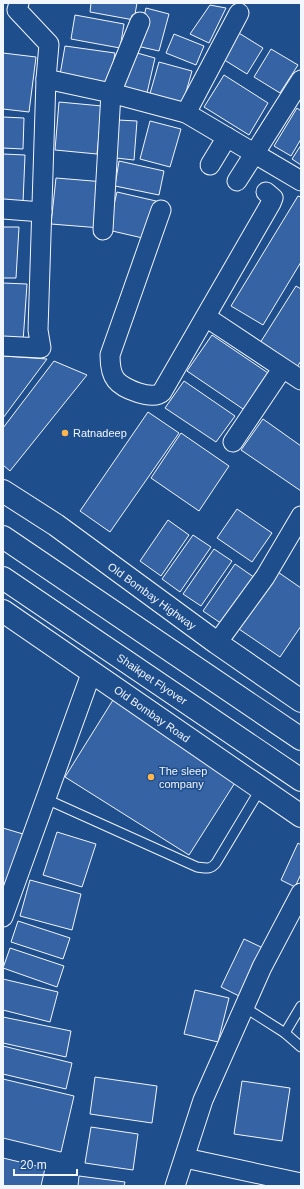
<svg xmlns="http://www.w3.org/2000/svg" width="304" height="1189" font-family="Arial,sans-serif">
  <style>
    .building { fill: #3563a3; stroke: #f2f6ff }
    .lines { fill: none; stroke-linecap: round; stroke-linejoin: round }
    .service-casing { stroke: #f2f6ff; stroke-width: 11 }
    .minor-casing { stroke: #f2f6ff; stroke-width: 21 }
    .primary-casing { stroke: #f2f6ff; stroke-width: 24 }
    .service { stroke: #1f4e8c; stroke-width: 9 }
    .minor { stroke: #1f4e8c; stroke-width: 19 }
    .primary { stroke: #1f4e8c; stroke-width: 22 }
    .poi-dot { fill: #ffb74d; stroke: #1f4e8c; stroke-width: 1.5 }
    .labels { text-anchor: middle; stroke-width: 3; stroke-linejoin: round; paint-order: stroke }
    .poi-label { font-size: 11px; fill: #f2f6ff; stroke: #1f4e8c; text-anchor: start }
    .street-label { font-size: 11px; fill: #f2f6ff; stroke: #1f4e8c }
  </style>
  <rect width="100%" height="100%" fill="#1f4e8c"/>
  <!-- building -->
  <g class="building">
    <polygon points="91,3 137,3 134,20 90,12"/>
    <polygon points="210,5 226,8 209,43 190,34"/>
    <polygon points="146,8 169,14 159,51 137,46"/>
    <polygon points="75,15 124,24 120,48 71,39"/>
    <polygon points="234,30 263,48 247,74 218,56"/>
    <polygon points="174,34 204,46 196,65 166,53"/>
    <polygon points="65,46 115,53 110,83 60,75"/>
    <polygon points="271,49 298,65 280,93 254,77"/>
    <polygon points="130,51 155,58 147,93 120,86"/>
    <polygon points="3,53 36,57 29,112 3,109"/>
    <polygon points="159,62 192,71 182,106 149,97"/>
    <polygon points="224,75 268,103 249,135 204,107"/>
    <polygon points="59,102 102,106 97,154 55,150"/>
    <polygon points="297,108 301,111 301,139 291,156 274,146"/>
    <polygon points="3,117 24,118 23,149 3,148"/>
    <polygon points="118,120 137,121 134,160 116,158"/>
    <polygon points="150,121 181,129 170,167 140,159"/>
    <polygon points="301,145 301,165 292,159"/>
    <polygon points="3,154 25,155 23,203 3,202"/>
    <polygon points="119,161 164,171 159,195 115,186"/>
    <polygon points="56,178 105,182 101,228 51,224"/>
    <polygon points="117,192 156,201 147,239 108,230"/>
    <polygon points="298,196 301,197 301,262 263,325 231,306"/>
    <polygon points="3,227 19,227 16,278 3,278"/>
    <polygon points="3,283 27,284 23,342 3,341"/>
    <polygon points="296,286 301,289 301,361 297,367 260,343"/>
    <polygon points="212,335 271,375 246,411 187,371"/>
    <polygon points="3,356 47,359 3,418"/>
    <polygon points="54,361 87,375 10,471 3,465 3,428"/>
    <polygon points="184,381 235,416 216,442 165,408"/>
    <polygon points="148,412 179,433 110,532 80,511"/>
    <polygon points="263,419 301,446 301,491 241,450"/>
    <polygon points="181,433 229,466 199,511 151,478"/>
    <polygon points="237,509 272,533 252,562 217,538"/>
    <polygon points="168,520 189,535 161,576 140,561"/>
    <polygon points="193,535 211,547 180,592 162,579"/>
    <polygon points="214,549 232,561 201,606 183,594"/>
    <polygon points="235,564 258,580 225,626 203,611"/>
    <polygon points="275,570 301,588 301,626 280,657 236,627"/>
    <polygon points="113,700 238,778 189,855 65,777"/>
    <polygon points="3,828 23,834 5,895 3,894"/>
    <polygon points="57,832 96,844 82,887 43,875"/>
    <polygon points="298,843 301,845 301,874 295,887 281,880"/>
    <polygon points="30,880 81,894 72,930 20,916"/>
    <polygon points="18,921 70,938 63,959 11,942"/>
    <polygon points="244,939 263,948 239,996 221,987"/>
    <polygon points="10,948 64,966 57,987 3,968"/>
    <polygon points="3,979 58,992 50,1022 3,1010"/>
    <polygon points="195,990 229,998 218,1042 184,1034"/>
    <polygon points="3,1017 71,1031 66,1057 3,1043"/>
    <polygon points="3,1046 72,1063 66,1089 3,1074"/>
    <polygon points="95,1077 157,1086 152,1123 90,1114"/>
    <polygon points="3,1079 74,1096 61,1152 3,1138"/>
    <polygon points="242,1081 290,1088 282,1141 234,1134"/>
    <polygon points="91,1127 138,1134 133,1170 85,1163"/>
    <polygon points="3,1158 45,1168 41,1186 3,1186"/>
    <polygon points="79,1176 125,1182 124,1186 78,1186"/>
  </g>
  <g class="lines">
    <!-- service casing -->
    <g class="service-casing">
      <g id="service">
        <path d="M46 799 197 867C206 868 210 870 216 863L261 788"/>
        <polyline points="301,1006 285,1033 301,1047"/>
        <polyline points="244,1007 285,1033"/>
      </g>
    </g>
    <!-- minor casing -->
    <g class="minor-casing">
      <g id="minor">
        <polyline points="46,79 111,93 186,113 301,181"/>
        <polyline points="186,113 239,13"/>
        <polyline points="210,165 227,137"/>
        <polyline points="237,181 301,80"/>
        <polyline points="3,209 42,212"/>
        <path d="M161 210 110 355C110 362 111 374 116 380 123 389 153 401 162 392L271 203 273 198 266 192"/>
        <polyline points="103,230 111,93 140,22"/>
        <polyline points="206,317 301,380"/>
        <polyline points="3,346 41,348 38,330 46,79 49,44 17,10 19,3"/>
        <polyline points="233,442 282,369"/>
        <polyline points="217,643 265,577 301,516"/>
        <polyline points="3,917 92,671"/>
        <polyline points="185,1158 301,1183"/>
        <polyline points="175,1186 203,1100 262,967 301,893"/>
      </g>
    </g>
    <!-- primary casing -->
    <g class="primary-casing">
      <g id="primary">
        <polyline points="3,491 56,525 217,643 301,701"/>
        <polyline points="3,537 301,739"/>
        <polyline points="3,578 301,780"/>
        <polyline points="3,611 301,816"/>
      </g>
    </g>
    <!-- service -->
    <use href="#service" class="service"/>
    <!-- minor -->
    <use href="#minor" class="minor"/>
    <!-- primary -->
    <use href="#primary" class="primary"/>
  </g>
  <!-- markers -->
  <g class="poi-dot">
    <circle cx="65" cy="433" r="4"/>
    <circle cx="151" cy="777" r="4"/>
  </g>
  <g class="labels">
    <!-- poi labels -->
    <g class="poi-label">
      <text x="73" y="437">Ratnadeep</text>
      <text x="159" y="775">The sleep<tspan x="159" dy="13">company</tspan></text>
    </g>
    <!-- street labels -->
    <g class="street-label">
      <text transform="translate(152 596) rotate(36)" y="4">Old Bombay Highway</text>
      <text transform="translate(152 679) rotate(34)" y="4">Shaikpet Flyover</text>
      <text transform="translate(152 714) rotate(35)" y="4">Old Bombay Road</text>
    </g>
  </g>
  <!-- border -->
  <rect width="304" height="1189" fill="none" stroke="#f2f6ff" stroke-width="8"/>
  <!-- scale -->
  <path d="M14 1169v6h63v-6" fill="none" stroke="#f2f6ff" stroke-width="2"/>
  <text x="20" y="1169" font-size="12" fill="#f2f6ff" stroke="#1f4e8c" stroke-width="3" paint-order="stroke">20 m</text>
</svg>
